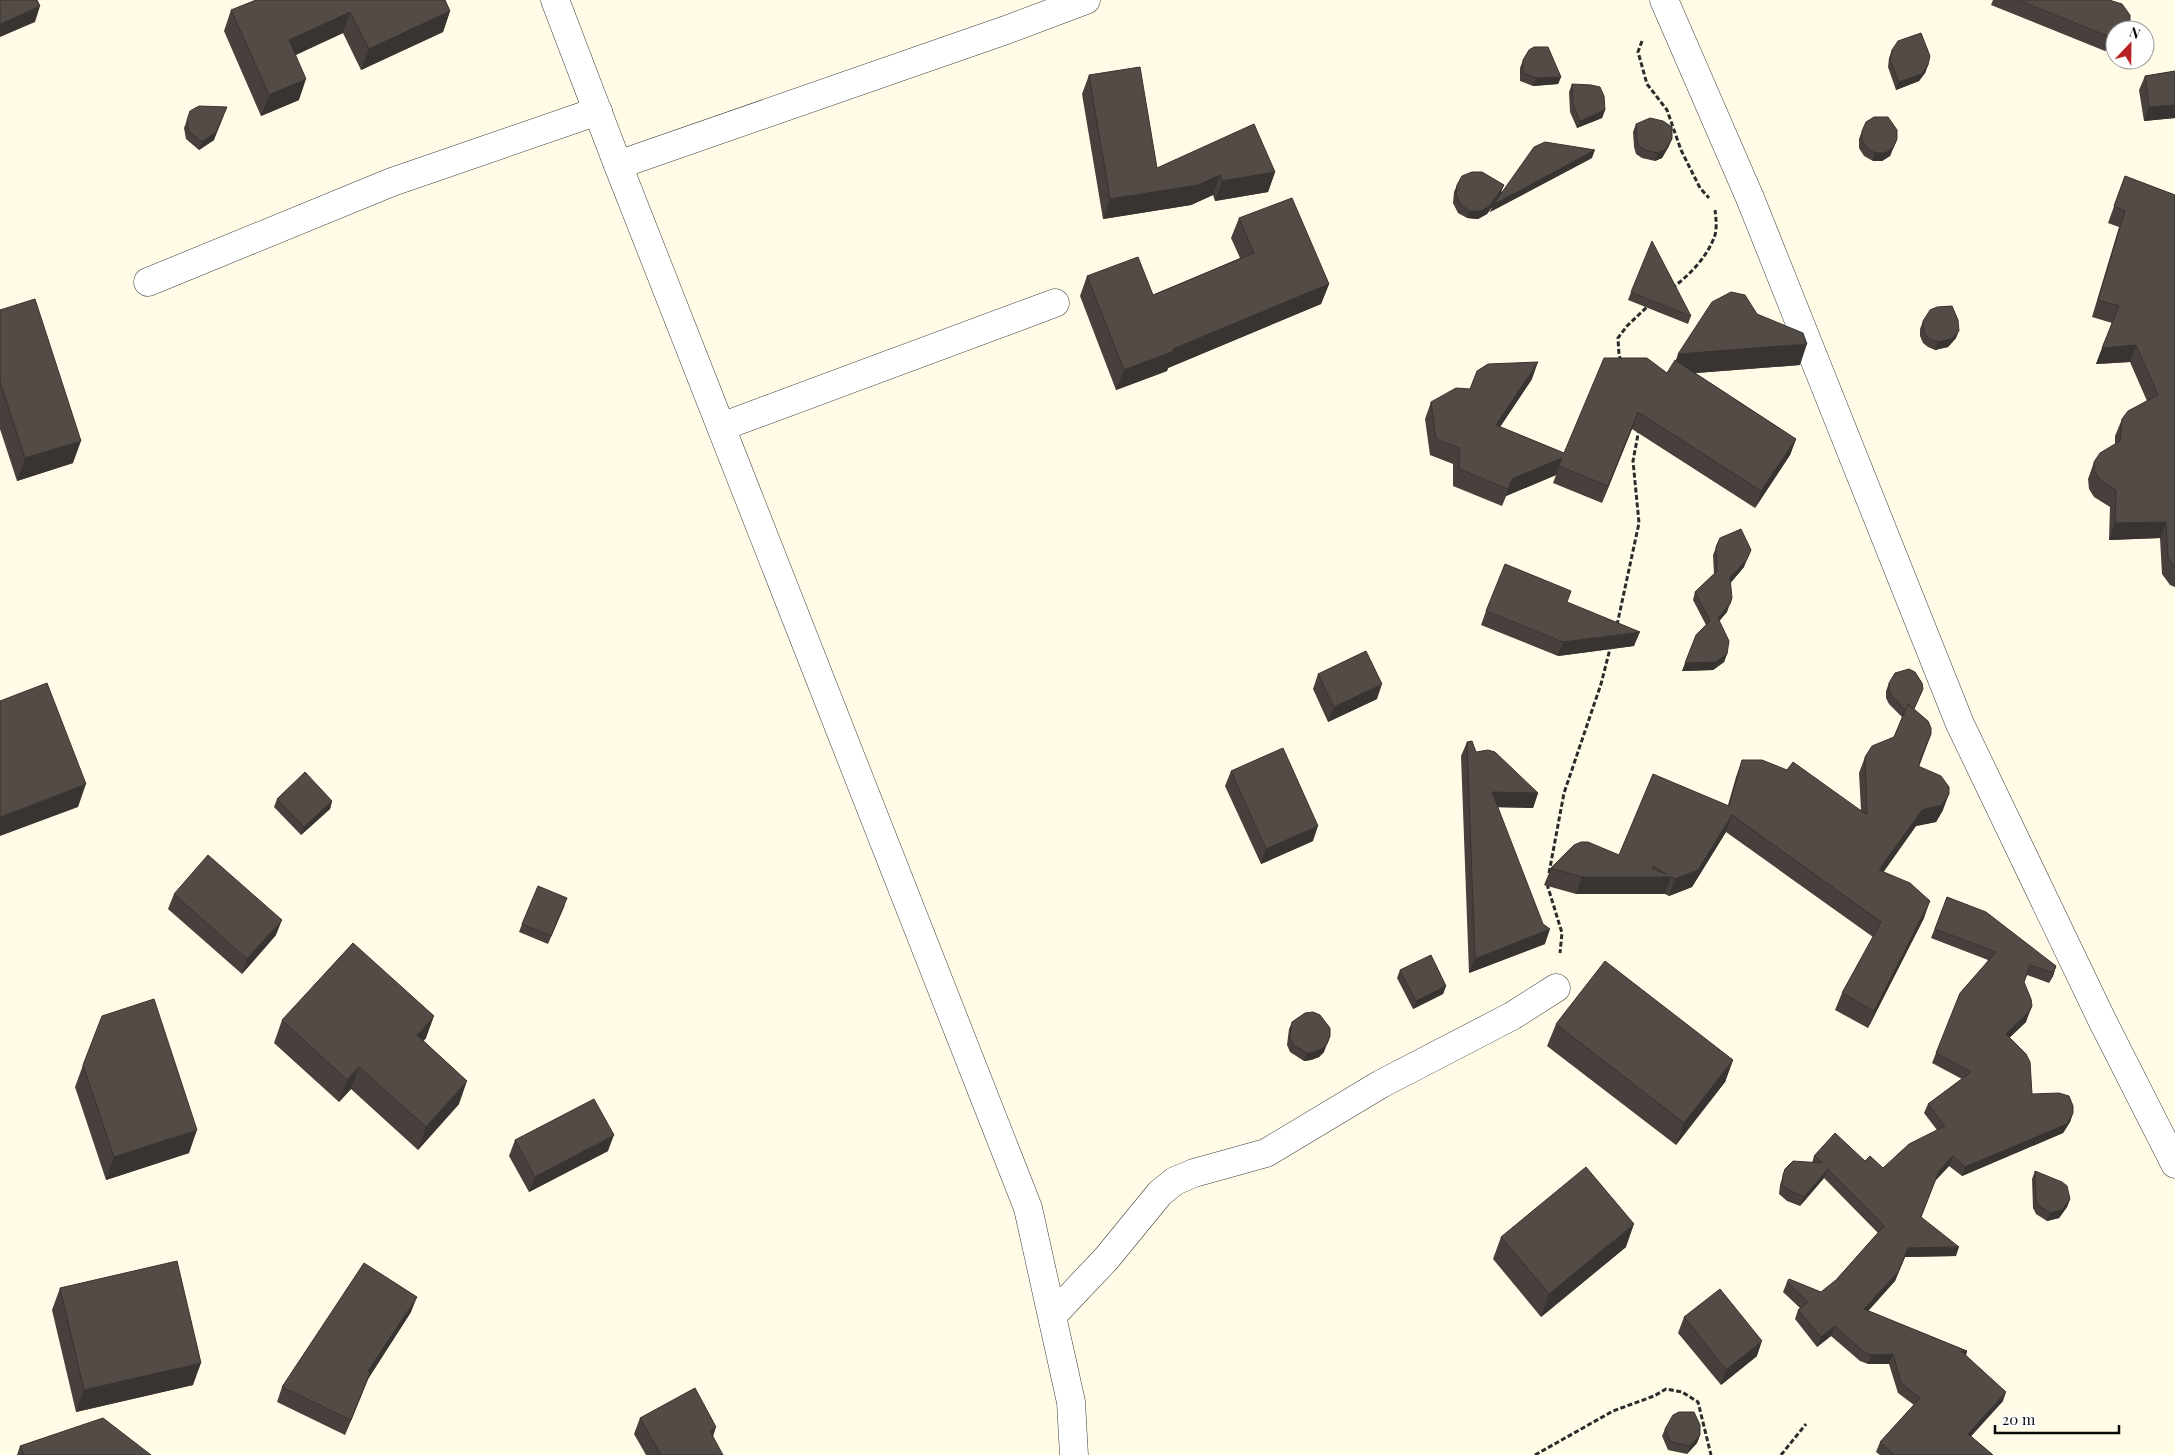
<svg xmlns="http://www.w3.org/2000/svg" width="2175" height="1455" font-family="'Playfair Display',serif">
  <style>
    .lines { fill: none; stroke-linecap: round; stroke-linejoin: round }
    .minor-casing { stroke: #3d3d3d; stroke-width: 29 }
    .path { stroke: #2c2c2c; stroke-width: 3; stroke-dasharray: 5 2.5; stroke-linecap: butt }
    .minor { stroke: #fff; stroke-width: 28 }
    .wall { fill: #47403c }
    .shaded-wall { fill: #393431 }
    .building { fill: #524b46; stroke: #393431; fill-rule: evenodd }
  </style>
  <rect width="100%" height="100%" fill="#fffbe6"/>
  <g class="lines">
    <!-- minor casing -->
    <g class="minor-casing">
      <g id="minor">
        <polyline points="555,0 618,165 1028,1208 1071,1402 1074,1455"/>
        <polyline points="1664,0 1750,198 1960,724 2102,1020 2175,1164"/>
        <polyline points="618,165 1006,30 1086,0"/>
        <polyline points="148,282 392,182 598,111"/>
        <polyline points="721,427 1055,303"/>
        <polyline points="1053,1315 1106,1259 1160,1193 1175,1181 1194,1173 1266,1153 1381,1084 1512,1016 1556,988"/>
      </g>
    </g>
    <!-- path -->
    <g class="path">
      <polyline points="1642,41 1638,52 1647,84 1667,110 1681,150 1700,188 1709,198"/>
      <path d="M1672 288C1690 275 1708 256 1715 235 1717 228 1716 217 1715 210"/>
      <polyline points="1621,361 1619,355 1618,338 1627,326 1649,305"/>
      <polyline points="1617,625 1639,523 1633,461 1639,429"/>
      <polyline points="1549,873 1564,793 1601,684 1611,645"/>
      <polyline points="1547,884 1562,933 1560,953"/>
      <polyline points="1535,1455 1613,1411 1654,1396 1666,1389 1682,1392 1698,1402 1711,1455"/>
      <polyline points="1781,1455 1806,1424"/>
    </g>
    <!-- minor -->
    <use href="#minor" class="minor"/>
  </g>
  <!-- wall -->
  <g class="wall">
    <polygon points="1993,0 2109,0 2122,4 2105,51 1991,5"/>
    <polygon points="231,10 450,11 443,32 361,70 343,33 296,55 299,100 261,116 224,31"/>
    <polygon points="1892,50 1928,65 1925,73 1919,81 1896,90 1888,67 1889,58"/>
    <polygon points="1523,60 1561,77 1558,84 1533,86 1520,81 1520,68"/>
    <polygon points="2175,71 2175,118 2144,121 2139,90 2145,76"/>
    <polygon points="1089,75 1157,168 1275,172 1268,192 1215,201 1213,195 1191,205 1103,219 1082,94"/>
    <polygon points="1572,84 1605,110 1602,118 1577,128 1570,112 1569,92"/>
    <polygon points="187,120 214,140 199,150 186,139 184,128"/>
    <polygon points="1636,124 1669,146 1662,158 1655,161 1642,158 1636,154 1634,147 1633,132"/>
    <polygon points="1862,131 1897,139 1890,156 1882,161 1873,161 1864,156 1859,148 1859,139"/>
    <polygon points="1592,158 1490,212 1493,206 1487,214 1478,219 1467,218 1458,213 1453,203 1454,192 1457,185 1504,185 1501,192"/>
    <polygon points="2125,176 2175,195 2175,587 2170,585 2162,574 2160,538 2109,540 2110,507 2094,497 2089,489 2088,479 2094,462 2115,444 2115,436 2122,419 2147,401 2130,362 2096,364 2112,323 2092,317 2119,227 2108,223"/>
    <polygon points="1239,218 1329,284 1321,304 1168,368 1167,371 1116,390 1080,296 1087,276 1153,295 1240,258 1231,238"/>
    <polygon points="1631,292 1691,316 1688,324 1628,300"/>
    <polygon points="0,310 73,463 17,481 0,429"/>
    <polygon points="1757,314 1800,365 1695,373 1796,439 1790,455 1755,508 1632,429 1602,503 1553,483 1556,475 1506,496 1502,506 1453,486 1453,464 1430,455 1425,419 1431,402 1470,389 1532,379 1500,427 1564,453 1667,373 1676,360"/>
    <polygon points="1923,321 1956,338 1948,347 1935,350 1928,347 1923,343 1920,336 1920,329"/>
    <polygon points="1720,538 1744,567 1731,582 1727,612 1719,621 1727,654 1724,662 1713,670 1682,671 1706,625 1693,600 1695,592 1714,574 1713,555"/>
    <polygon points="1486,611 1634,646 1558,656 1481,625"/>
    <polygon points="1318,674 1377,699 1328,722 1313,689"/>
    <polygon points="1889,683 1915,710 1931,734 1919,767 1943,810 1936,822 1916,826 1883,872 1924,918 1868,1028 1835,1010 1842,993 1873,937 1726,832 1692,887 1669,896 1665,894 1576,894 1544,885 1551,868 1619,855 1728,805 1736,777 1742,760 1861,810 1859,773 1865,757 1894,737 1902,717 1889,704 1886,698 1886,691"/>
    <polygon points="1467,742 1476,752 1538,793 1533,808 1497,807 1545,944 1469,973 1461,756"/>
    <polygon points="1231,771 1313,841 1261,864 1225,786"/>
    <polygon points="277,799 332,801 330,809 301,835 274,807"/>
    <polygon points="174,894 276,935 242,974 168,909"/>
    <polygon points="1947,897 2056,966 2053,976 2049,983 2027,975 2024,982 2026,1022 2009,1038 2032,1094 2073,1113 2070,1122 2063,1133 1962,1176 1949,1166 1935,1181 1921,1217 1956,1256 1905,1257 1895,1281 1868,1311 1967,1351 1966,1355 2003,1401 1971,1436 1993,1455 1880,1455 1876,1452 1880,1442 1914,1405 1898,1393 1889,1364 1868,1364 1860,1361 1831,1336 1817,1347 1795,1319 1798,1310 1800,1308 1783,1292 1787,1282 1821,1292 1836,1280 1878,1233 1824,1178 1800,1206 1787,1201 1779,1194 1780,1185 1785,1169 1812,1163 1814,1156 1865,1161 1883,1168 1937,1130 1924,1113 1928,1104 1962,1079 1932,1063 1936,1053 1988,960 1931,938"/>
    <polygon points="565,905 548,944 519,932 522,924"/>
    <polygon points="1400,970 1446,986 1443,994 1413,1009 1397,978"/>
    <polygon points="282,1020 426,1038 423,1041 459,1104 418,1150 351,1089 339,1102 274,1043"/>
    <polygon points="1292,1022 1324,1052 1319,1057 1311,1060 1304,1061 1290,1052 1287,1045 1289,1029"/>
    <polygon points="1556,1024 1733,1060 1725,1082 1676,1145 1547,1046"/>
    <polygon points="83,1065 189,1153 106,1180 75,1087"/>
    <polygon points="515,1140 608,1151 529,1192 509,1156"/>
    <polygon points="2035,1171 2070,1199 2067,1207 2059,1218 2047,1221 2036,1214 2033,1208 2032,1179"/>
    <polygon points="1501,1237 1626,1247 1541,1317 1493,1259"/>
    <polygon points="60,1288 193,1385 76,1412 52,1310"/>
    <polygon points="411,1312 368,1379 345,1435 277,1402 282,1387"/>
    <polygon points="1684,1317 1757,1356 1721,1385 1678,1333"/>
    <polygon points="640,1418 723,1455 646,1455 634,1434"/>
    <polygon points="1665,1429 1700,1435 1697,1443 1687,1454 1668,1450 1662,1436"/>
    <polygon points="20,1446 151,1455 17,1455"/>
  </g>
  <!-- shaded-wall -->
  <g class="shaded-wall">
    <polygon points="40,6 35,22 0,37 0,24"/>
    <polygon points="450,11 443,32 361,70 369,49"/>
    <polygon points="350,12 343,33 282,61 289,40"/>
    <polygon points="2110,37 2115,37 2115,51 2105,51"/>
    <polygon points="1928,65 1925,73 1919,81 1896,90 1899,82"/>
    <polygon points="1561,77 1558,84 1533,86 1536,78"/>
    <polygon points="306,79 299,100 261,116 269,95"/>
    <polygon points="2175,105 2175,118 2144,121 2149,107"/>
    <polygon points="1605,110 1602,118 1577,128 1580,121"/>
    <polygon points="224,115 214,140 199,150 202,142"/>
    <polygon points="1672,139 1669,146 1662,158 1655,161 1658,153"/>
    <polygon points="1897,139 1890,156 1882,161 1873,161 1875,153"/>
    <polygon points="1595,150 1592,158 1490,212 1493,206 1487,214 1478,219 1467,218 1470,211 1504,185 1501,192"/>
    <polygon points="1275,172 1268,192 1215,201 1222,181"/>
    <polygon points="1220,175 1213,195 1191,205 1103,219 1110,199"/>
    <polygon points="1329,284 1321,304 1168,368 1167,371 1116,390 1124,370"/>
    <polygon points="1959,331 1956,338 1948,347 1935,350 1938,342"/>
    <polygon points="1807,344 1800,365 1671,375 1678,354"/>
    <polygon points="2136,345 2130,362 2096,364 2102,348"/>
    <polygon points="1538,362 1532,379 1490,442 1496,425"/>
    <polygon points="1638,412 1632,429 1602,503 1608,486"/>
    <polygon points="1796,439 1790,455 1755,508 1761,491"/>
    <polygon points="81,441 73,463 17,481 25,458"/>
    <polygon points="1562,458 1556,475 1506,496 1502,506 1512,479"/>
    <polygon points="2166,522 2160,538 2109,540 2115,523"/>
    <polygon points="1751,550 1744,567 1728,586 1730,578"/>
    <polygon points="1732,598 1727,612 1715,626 1718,618"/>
    <polygon points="1640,632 1634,646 1558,656 1563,642"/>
    <polygon points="1727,654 1724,662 1713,670 1682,671 1685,663"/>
    <polygon points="1382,684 1377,699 1328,722 1334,707"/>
    <polygon points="86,784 78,807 0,836 0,817"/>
    <polygon points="1492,792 1538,793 1533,808 1487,807"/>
    <polygon points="1949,794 1943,810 1936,822 1916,826 1873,887 1879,870 1922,810"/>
    <polygon points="332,801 330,809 301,835 304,827"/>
    <polygon points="1732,815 1726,832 1692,887 1669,896 1675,879"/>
    <polygon points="1318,826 1313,841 1261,864 1266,849"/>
    <polygon points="1582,877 1671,877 1665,894 1576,894"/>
    <polygon points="1930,901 1924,918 1868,1028 1874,1011"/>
    <polygon points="282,920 276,935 242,974 247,959"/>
    <polygon points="1550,929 1545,944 1469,973 1475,959"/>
    <polygon points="2056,966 2053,976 2049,983 2053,973"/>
    <polygon points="1446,986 1443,994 1413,1009 1416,1001"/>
    <polygon points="2032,1006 2026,1022 2003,1044 2006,1034"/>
    <polygon points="434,1016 426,1038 409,1058 417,1035"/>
    <polygon points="1330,1036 1324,1052 1319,1057 1311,1060 1304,1061 1307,1053"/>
    <polygon points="1733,1060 1725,1082 1676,1145 1684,1123"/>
    <polygon points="359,1067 351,1089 339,1102 347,1080"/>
    <polygon points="467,1081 459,1104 418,1150 426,1127"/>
    <polygon points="2073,1113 2070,1122 2063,1133 1962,1176 1965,1167"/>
    <polygon points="197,1130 189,1153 106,1180 114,1157"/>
    <polygon points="614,1135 608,1151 529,1192 535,1177"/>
    <polygon points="1953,1156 1949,1166 1935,1181 1939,1171"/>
    <polygon points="1828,1169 1824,1178 1800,1206 1804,1197"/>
    <polygon points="2070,1199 2067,1207 2059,1218 2047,1221 2050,1213"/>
    <polygon points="1634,1224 1626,1247 1541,1317 1549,1294"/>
    <polygon points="1959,1247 1956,1256 1905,1257 1895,1281 1861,1319 1864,1309 1908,1248"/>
    <polygon points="417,1297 411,1312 368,1379 345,1435 368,1371"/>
    <polygon points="1835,1326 1831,1336 1817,1347 1821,1337"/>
    <polygon points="1762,1341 1757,1356 1721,1385 1726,1370"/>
    <polygon points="1961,1351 1967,1351 1964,1361"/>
    <polygon points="1893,1354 1889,1364 1868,1364 1871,1355"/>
    <polygon points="201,1363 193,1385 76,1412 84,1390"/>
    <polygon points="2006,1392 2003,1401 1965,1443 1968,1434"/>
    <polygon points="716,1427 711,1443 710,1431"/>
    <polygon points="1700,1435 1697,1443 1687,1454 1690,1446"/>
  </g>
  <!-- building -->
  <g class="building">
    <polygon points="0,0 37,0 40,6 0,24"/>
    <polygon points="256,0 445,0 450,11 369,49 350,12 289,40 306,79 269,95 231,10"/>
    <polygon points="2018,0 2109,0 2122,4 2130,15 2130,23 2127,30 2115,30 2115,37 2110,37"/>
    <polygon points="1921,33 1930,56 1928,65 1922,74 1899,82 1890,60 1892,50 1898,41"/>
    <polygon points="1534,47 1548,47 1561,77 1536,78 1523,73 1523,60 1529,50"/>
    <polygon points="1140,67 1157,168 1254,124 1275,172 1222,181 1220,175 1198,185 1110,199 1089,75"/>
    <polygon points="2175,71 2175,105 2149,107 2145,76"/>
    <polygon points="1572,84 1591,85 1600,87 1604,96 1605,110 1580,121 1573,104"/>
    <polygon points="199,106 227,107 216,132 202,142 189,131 187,120 190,111"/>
    <polygon points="1874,117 1888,117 1897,130 1897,139 1893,148 1885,153 1875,153 1867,148 1862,140 1862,131 1866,122"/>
    <polygon points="1650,118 1663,121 1672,127 1672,139 1665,150 1658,153 1645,150 1639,146 1637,139 1636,124"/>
    <polygon points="1545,142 1595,150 1493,205 1534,147"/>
    <polygon points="1472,172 1482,172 1504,185 1490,206 1481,211 1470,211 1461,205 1456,195 1457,185 1462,176"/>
    <polygon points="2125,176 2175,195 2175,568 2168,557 2166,522 2115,523 2116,490 2100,480 2095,472 2094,462 2100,453 2120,441 2122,419 2128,411 2158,395 2136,345 2102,348 2119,306 2098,300 2125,211 2114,206"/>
    <polygon points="1292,198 1329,284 1173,349 1174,351 1124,370 1087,276 1138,257 1153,295 1254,253 1239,218"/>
    <polygon points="1652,241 1691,316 1631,292"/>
    <polygon points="1731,292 1745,295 1757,314 1803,333 1807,344 1678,354 1712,302"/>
    <polygon points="35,299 81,441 25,458 0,382 0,310"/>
    <polygon points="1952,306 1958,320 1959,331 1951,339 1938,342 1931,340 1926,335 1923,328 1923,321 1930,310 1937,307"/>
    <polygon points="1604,358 1647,358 1667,373 1675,360 1796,439 1761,491 1638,412 1608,486 1559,466 1562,458 1512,479 1508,489 1459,469 1459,448 1436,439 1431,402 1456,388 1470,389 1477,371 1488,364 1538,362 1496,425 1564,453"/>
    <polygon points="1741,529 1751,550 1747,559 1730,578 1732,598 1730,604 1718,618 1729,641 1727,654 1716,662 1685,663 1696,635 1710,621 1695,592 1717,571 1716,547 1720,538"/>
    <polygon points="1505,564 1571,591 1567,602 1640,632 1563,642 1486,611"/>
    <polygon points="1366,651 1382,684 1334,707 1318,674"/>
    <polygon points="1909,669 1915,672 1922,683 1923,689 1914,709 1908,704 1905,710 1892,696 1889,690 1889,683 1895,673"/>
    <polygon points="47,683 86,784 0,817 0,701"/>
    <path d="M1908 704 1928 721 1931 728V734L1918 766 1941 776 1949 787V794L1942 805 1922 810 1879 870 1910 883 1930 901 1874 1011 1842 993 1881 922 1732 815 1698 870 1675 879 1671 877H1582L1551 868 1574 845 1581 842H1588L1619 855 1653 774 1729 806 1742 760H1762L1787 770 1793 762 1867 815 1865 757 1872 746 1894 737ZM1653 866 1666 874 1652 868Z"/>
    <polygon points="1472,741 1476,752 1488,750 1495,752 1538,793 1492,792 1543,924 1550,929 1475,959 1467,742"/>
    <polygon points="1283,748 1318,826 1266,849 1231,771"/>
    <polygon points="305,772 332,801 304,827 277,799"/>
    <polygon points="208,855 282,920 247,959 174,894"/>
    <polygon points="538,886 567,898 551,936 522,924"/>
    <polygon points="1947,897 1986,912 2056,966 2053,973 2030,965 2024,982 2031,999 2032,1006 2029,1012 2006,1034 2026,1054 2030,1062 2032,1094 2059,1093 2069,1096 2073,1106 2073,1113 2067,1124 1965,1167 1953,1156 1939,1171 1921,1217 1959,1247 1908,1248 1898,1272 1864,1309 1967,1351 1961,1351 2006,1392 1968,1434 1993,1455 1894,1455 1880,1442 1920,1398 1901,1383 1893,1354 1871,1355 1864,1352 1835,1326 1821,1337 1798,1310 1808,1302 1787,1282 1789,1279 1821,1292 1836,1280 1884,1226 1828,1169 1804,1197 1791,1191 1782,1185 1783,1175 1785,1169 1793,1161 1822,1163 1814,1156 1835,1133 1865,1161 1870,1156 1883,1168 1909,1144 1945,1126 1928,1104 1971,1072 1936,1053 1960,993 1996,952 1935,929"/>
    <polygon points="353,943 434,1016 417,1035 467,1081 426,1127 359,1067 347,1080 282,1020"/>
    <polygon points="1431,955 1446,986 1416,1001 1400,970"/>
    <polygon points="1605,961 1733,1060 1684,1123 1556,1024"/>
    <polygon points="154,999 197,1130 114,1157 83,1065 102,1016"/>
    <polygon points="1313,1012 1320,1015 1330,1028 1330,1036 1327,1044 1322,1049 1314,1052 1307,1053 1293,1045 1290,1038 1292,1022 1305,1013"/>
    <polygon points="594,1099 614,1135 535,1177 515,1140"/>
    <polygon points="1586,1167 1634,1224 1549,1294 1501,1237"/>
    <polygon points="2035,1171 2062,1182 2067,1186 2070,1199 2062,1210 2050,1213 2039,1206 2036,1200"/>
    <polygon points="177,1261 201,1363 84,1390 60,1288"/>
    <polygon points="364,1263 417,1297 368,1371 370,1373 351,1420 282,1387"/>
    <polygon points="1720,1289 1762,1341 1726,1370 1684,1317"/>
    <polygon points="695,1388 716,1427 710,1431 723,1455 661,1455 640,1418"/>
    <polygon points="1679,1412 1694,1412 1700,1425 1700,1435 1690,1446 1671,1442 1665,1429 1673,1415"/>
    <polygon points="103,1418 151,1455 24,1455 20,1446"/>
  </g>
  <!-- north arrow -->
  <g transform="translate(2130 45) rotate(22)"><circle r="24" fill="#ffffff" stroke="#9d9d9d"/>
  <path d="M0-4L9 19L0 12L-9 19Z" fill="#b92225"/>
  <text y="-8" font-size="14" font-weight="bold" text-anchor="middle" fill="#0a0a0a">N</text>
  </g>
  <!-- scale -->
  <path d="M1995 1425v8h124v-8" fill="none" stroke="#0a0a0a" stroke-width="2.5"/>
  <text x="2002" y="1425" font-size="15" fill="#0a0a0a" stroke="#ffffff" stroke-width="4" paint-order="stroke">20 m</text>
</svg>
